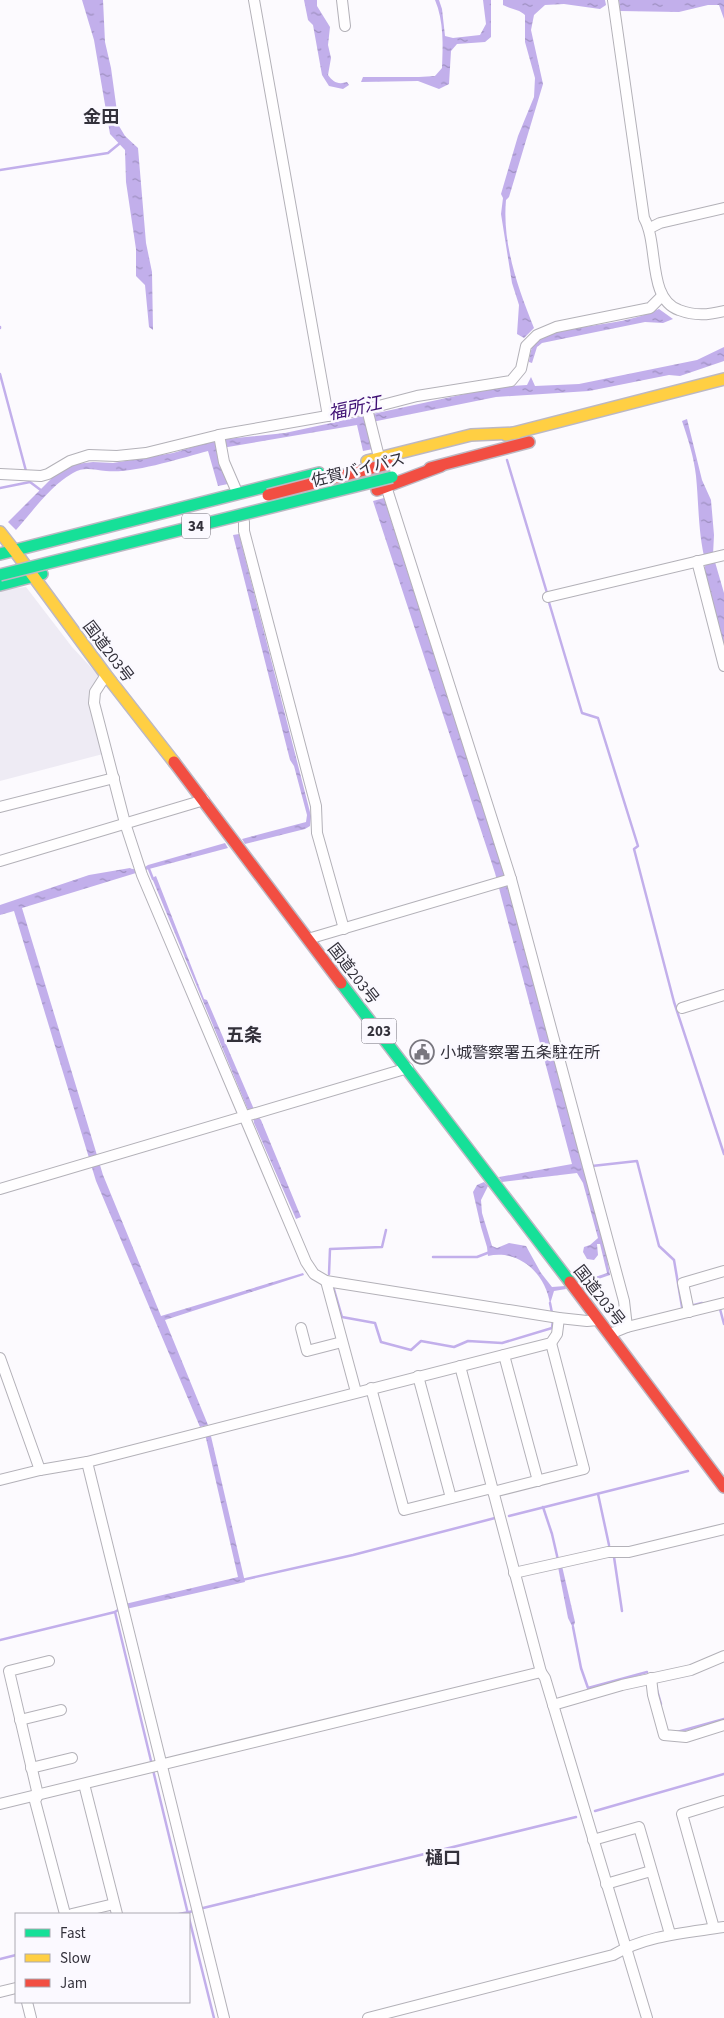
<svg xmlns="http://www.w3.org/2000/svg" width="724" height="2018" font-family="'Source Sans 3','Noto Sans JP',sans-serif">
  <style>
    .built { fill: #eeebf4 }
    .water { fill: url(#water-ripples) }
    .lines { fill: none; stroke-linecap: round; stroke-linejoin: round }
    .stream { stroke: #c2afeb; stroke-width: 2.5 }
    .street-casing { stroke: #b3b1b8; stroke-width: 12 }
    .fast-casing { stroke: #bcb8c3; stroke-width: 14 }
    .slow-casing { stroke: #bcb8c3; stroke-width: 14 }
    .jam-casing { stroke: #bcb8c3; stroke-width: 14 }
    .street { stroke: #fffeff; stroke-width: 10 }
    .fast { stroke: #16e098; stroke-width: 11 }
    .slow { stroke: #ffcf43; stroke-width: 11 }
    .jam { stroke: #f24e42; stroke-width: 11 }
    .fast-bridge-casing { stroke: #bcb8c3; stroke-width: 14; stroke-linecap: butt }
    .jam-bridge-casing { stroke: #bcb8c3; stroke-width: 14; stroke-linecap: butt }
    .fast-bridge { stroke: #16e098; stroke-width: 11 }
    .jam-bridge { stroke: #f24e42; stroke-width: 11 }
    .labels { text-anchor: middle; stroke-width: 5; stroke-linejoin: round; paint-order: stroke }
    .shield { fill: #fbf9ff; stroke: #6f6d76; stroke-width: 1 }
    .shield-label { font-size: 15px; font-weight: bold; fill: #33313b }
    .street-label { font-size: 16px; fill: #33313b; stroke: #fbf9ff }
    .poi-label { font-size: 16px; fill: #33313b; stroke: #fbf9ff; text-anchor: start }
    .neighbourhood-label { font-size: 18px; font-weight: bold; fill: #33313b; stroke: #fbf9ff }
    .water-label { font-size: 18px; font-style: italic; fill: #3e0f73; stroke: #fbf9ff }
  </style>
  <defs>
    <pattern id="water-ripples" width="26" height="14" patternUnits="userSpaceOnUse" patternTransform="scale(1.25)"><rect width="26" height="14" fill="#c2afeb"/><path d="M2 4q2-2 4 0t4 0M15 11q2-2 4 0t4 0" fill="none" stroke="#9e8fc0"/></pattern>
  </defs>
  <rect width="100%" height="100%" fill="#fcfafe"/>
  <!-- built -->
  <polygon class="built" points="26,587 72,647 100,677 90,691 90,706 103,754 0,781 0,590"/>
  <!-- water -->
  <g class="water">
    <polygon points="82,0 103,0 105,42 111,68 119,126 125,136 138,148 146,243 152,272 153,330 149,327 145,285 136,276 136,249 126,182 125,150 110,134 94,40"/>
    <path d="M304 0H317V6L330 27 328 45 331 58 328 75C333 82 338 85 347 82L349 85 343 89 329 86 322 75 313 25 308 20Z"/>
    <path d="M435 0H439L442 9 445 36 453 38 480 35 486 24 483 0H491V37L485 42 457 44 451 51 449 84 439 89 418 81 361 82 363 77H419L435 76 442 68C443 46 444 21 435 0Z"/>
    <path d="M503 0H605L606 5 600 9 564 4 545 5 534 15 531 30 543 84 509 197 506 200C502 244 518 288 534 328L524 338 517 334 519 305 512 283 501 214 503 198 501 194 518 136 534 97 535 78 525 42V15C519 9 510 9 503 5Z"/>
    <polygon points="619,0 724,0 724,19 719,5 708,5 679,12 620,11"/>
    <path d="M659 309 673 319 663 323 645 322 542 343 537 347 532 363 529 362C530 352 532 342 542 336 554 329 571 328 584 327 609 323 636 320 659 309Z"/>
    <path d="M724 347V361L680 376 669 375 589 391 496 397 367 423 373 449 363 451 357 425 216 449 219 463 228 484 218 486 208 451C181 458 133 474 106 471 94 470 85 466 73 473 50 486 33 511 16 530L8 522 58 472 76 464 93 462 113 463 173 453 216 440 285 433 497 387 527 385 531 377 535 386 579 384 697 360Z"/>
    <path d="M687 419 702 480 711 500 714 535 713 555 724 593V645L703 570 706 564C698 535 699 506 696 476 694 457 688 439 682 421Z"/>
    <polygon points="384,498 504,874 605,1246 610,1275 578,1286 577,1283 607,1273 600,1244 597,1244 598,1255 594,1260 587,1259 583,1252 584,1247 590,1245 598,1238 583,1183 577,1173 502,1182 499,1177 572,1164 495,873 373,501"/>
    <polygon points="239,534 311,816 310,826 305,829 245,844 242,839 306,822 307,815 294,766 290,760 233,535"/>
    <path d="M225 843 228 848 149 869 22 908 103 1175 161 1316 303 1273 304 1275 165 1320 208 1425 200 1427 96 1181 14 911 0 915V905L89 875 130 868C136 871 143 869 148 865Z"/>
    <polygon points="156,876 204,999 207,1000 256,1114 261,1120 301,1217 296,1219 254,1123 253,1115 248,1110 152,878"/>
    <path d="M484 1182 488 1186 481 1200 482 1213 492 1246 497 1248 509 1243 526 1246 541 1273 552 1287 565 1286 566 1289 554 1291 550 1304C546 1274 519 1249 488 1256L487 1247 481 1227 473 1192 477 1185Z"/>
    <polygon points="210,1432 245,1582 126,1609 125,1604 238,1577 205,1434"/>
    <polygon points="562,1566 575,1622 573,1628 568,1618 558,1567"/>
  </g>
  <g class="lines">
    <!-- stream -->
    <g class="stream">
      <polyline points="0,170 108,153 119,144"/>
      <polyline points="0,327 0,328"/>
      <polyline points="0,374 26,471"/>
      <polyline points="507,460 547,593"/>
      <polyline points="0,488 30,482 42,491"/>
      <polyline points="548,599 582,713 598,718 638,846 634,849 674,1002 724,1154"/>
      <polyline points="149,869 153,879"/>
      <polyline points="592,1166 637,1161 659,1246 674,1260 682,1307 684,1307"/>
      <polyline points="433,1257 477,1257 490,1252"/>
      <polyline points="329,1274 330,1249 382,1247 386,1230"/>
      <polyline points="333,1286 342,1317 375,1323 381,1342 411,1350 421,1341 454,1347 468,1341 502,1343 552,1328 553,1320"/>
      <polyline points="550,1303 552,1313"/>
      <polyline points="690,1306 702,1303"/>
      <polyline points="720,1309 724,1324"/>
      <polyline points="598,1494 609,1545"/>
      <polyline points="543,1507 552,1534 558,1560"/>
      <polyline points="509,1516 688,1471"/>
      <polyline points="614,1557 622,1611"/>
      <polyline points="242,1580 353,1555 495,1518"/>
      <polyline points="121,1608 115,1612 152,1765"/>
      <polyline points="573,1627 581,1668 588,1688 647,1672"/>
      <polyline points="0,1640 115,1612"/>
      <polyline points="657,1690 661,1704"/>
      <polyline points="677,1732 724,1719"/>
      <polyline points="153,1770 188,1914"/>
      <polyline points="595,1811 724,1774"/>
      <polyline points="199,1909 576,1817"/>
      <polyline points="179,1914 194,1911"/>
      <polyline points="189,1918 214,2018"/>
      <polyline points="0,1959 16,1955"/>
    </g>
    <!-- street casing -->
    <g class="street-casing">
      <g id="street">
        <polyline points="254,0 328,416"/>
        <polyline points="342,0 345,26"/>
        <path d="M613 0 644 218C659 244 647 299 679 310 695 316 708 315 724 311"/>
        <polyline points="650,228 660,223 724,208"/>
        <polyline points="367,409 380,461"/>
        <polyline points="219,435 224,462 237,492"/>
        <polyline points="0,474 41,476 48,474 70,461 89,455 117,456 146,453 219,435 367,409 417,396 511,381 521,369 526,346 537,335 556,327 650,308 662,296"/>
        <polyline points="385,483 511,879 624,1301 627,1327"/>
        <polyline points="244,522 244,531 316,806 317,833 344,929"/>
        <polyline points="697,561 724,666"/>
        <polyline points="548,597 724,555"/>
        <polyline points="106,675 95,692 94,703 125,823 142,875 306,1262 314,1274 326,1281 559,1318 587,1321 598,1320"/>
        <polyline points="0,807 114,778"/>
        <polyline points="0,861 204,800"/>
        <polyline points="308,939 511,879"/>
        <polyline points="682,1008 724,995"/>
        <polyline points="0,1189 408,1068"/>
        <polyline points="326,1281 356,1392"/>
        <polyline points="689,1312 683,1283 724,1271"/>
        <polyline points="301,1328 307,1351 342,1342"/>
        <polyline points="610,1334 627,1327 724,1303"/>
        <polyline points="504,1355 538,1481"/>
        <polyline points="0,1358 40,1470"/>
        <polyline points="460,1366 541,1672 545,1678 647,2018"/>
        <polyline points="418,1376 451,1498"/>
        <polyline points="371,1388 404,1510 492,1488"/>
        <polyline points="87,1462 224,2018"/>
        <polyline points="0,1480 40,1470 87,1462 551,1343 557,1334 559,1318"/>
        <polyline points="493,1492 584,1469 551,1343"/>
        <polyline points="514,1573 608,1552 629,1552 724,1529"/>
        <polyline points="49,1661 9,1671 38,1795 35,1801 65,1914"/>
        <polyline points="651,1678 653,1695 664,1735 686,1737 724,1725"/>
        <polyline points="553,1705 622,1685 691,1670 724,1656"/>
        <polyline points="20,1720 61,1710"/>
        <polyline points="31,1768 72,1758"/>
        <polyline points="84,1784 117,1914"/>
        <polyline points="0,1804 541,1672"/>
        <polyline points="593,1840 639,1827 670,1934"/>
        <polyline points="606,1884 651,1871"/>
        <polyline points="72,1914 114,1904"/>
        <polyline points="714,1928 682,1814 724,1801"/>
        <polyline points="0,1992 16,1988"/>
        <polyline points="27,2002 31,2018"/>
        <path d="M368 2018 613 1955C647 1935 686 1933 724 1927"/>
      </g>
    </g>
    <!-- fast casing -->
    <g class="fast-casing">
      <g id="fast">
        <polyline points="0,554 319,473"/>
        <polyline points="0,585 42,574"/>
        <polyline points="341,983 570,1282"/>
      </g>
    </g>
    <!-- slow casing -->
    <g class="slow-casing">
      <g id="slow">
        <polyline points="506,435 724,379"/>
        <polyline points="367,461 471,435 517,433"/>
        <polyline points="0,532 14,550"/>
        <polyline points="14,550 106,675 174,762"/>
      </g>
    </g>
    <!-- jam casing -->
    <g class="jam-casing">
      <g id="jam">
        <polyline points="430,468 529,442"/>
        <polyline points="377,490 441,466"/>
        <polyline points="174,762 341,983"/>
        <polyline points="570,1282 724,1487"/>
      </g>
    </g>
    <!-- street -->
    <use href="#street" class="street"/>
    <!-- fast -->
    <use href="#fast" class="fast"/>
    <!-- slow -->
    <use href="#slow" class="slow"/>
    <!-- jam -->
    <use href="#jam" class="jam"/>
    <!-- fast-bridge casing -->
    <g class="fast-bridge-casing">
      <polyline id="fast-bridge" points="0,575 392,477"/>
    </g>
    <!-- jam-bridge casing -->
    <g class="jam-bridge-casing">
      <polyline id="jam-bridge" points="268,495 388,464"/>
    </g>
    <!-- fast-bridge -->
    <use href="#fast-bridge" class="fast-bridge"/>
    <!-- jam-bridge -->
    <use href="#jam-bridge" class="jam-bridge"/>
  </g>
  <!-- icons -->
  <defs>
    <g id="civic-ring" transform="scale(1.25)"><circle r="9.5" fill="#fbf9ff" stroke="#79777f" stroke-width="1.5"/><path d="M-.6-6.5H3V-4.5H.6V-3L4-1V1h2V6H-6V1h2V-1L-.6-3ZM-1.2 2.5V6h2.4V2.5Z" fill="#79777f"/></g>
  </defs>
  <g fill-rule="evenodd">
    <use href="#civic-ring" x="422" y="1052"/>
  </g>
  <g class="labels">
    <!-- shield labels -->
    <g class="shield">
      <rect x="182" y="513.5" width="28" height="25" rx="4"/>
      <rect x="361.5" y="1018.5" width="35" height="25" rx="4"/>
    </g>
    <g class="shield-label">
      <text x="196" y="531">34</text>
      <text x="379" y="1036">203</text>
    </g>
    <!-- street labels -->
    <g class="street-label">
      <text transform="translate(358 469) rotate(-14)" y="6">佐賀バイパス</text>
      <text transform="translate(109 651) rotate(53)" y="6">国道203号</text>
      <text transform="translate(354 973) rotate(52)" y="6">国道203号</text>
      <text transform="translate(600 1295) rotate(52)" y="6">国道203号</text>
    </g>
    <!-- poi labels -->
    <g class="poi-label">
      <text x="440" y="1058">小城警察署五条駐在所</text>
    </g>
    <!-- neighbourhood labels -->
    <g class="neighbourhood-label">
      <text x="101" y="123">金田</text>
      <text x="244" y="1041">五条</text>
      <text x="443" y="1864">樋口</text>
    </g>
    <!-- water labels -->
    <g class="water-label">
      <text transform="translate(355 408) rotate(-12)" y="6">福所江</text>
    </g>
  </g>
  <!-- legend -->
  <rect x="15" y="1913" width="175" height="90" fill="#fbf9ff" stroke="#aba9b1"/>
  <rect x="25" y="1929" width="25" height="8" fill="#16e098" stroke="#aba9b1"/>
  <text x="60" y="1938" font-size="15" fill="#33313b">Fast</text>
  <rect x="25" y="1954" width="25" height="8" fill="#ffcf43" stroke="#aba9b1"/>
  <text x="60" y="1963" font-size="15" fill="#33313b">Slow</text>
  <rect x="25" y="1979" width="25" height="8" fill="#f24e42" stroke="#aba9b1"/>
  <text x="60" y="1988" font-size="15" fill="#33313b">Jam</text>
</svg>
